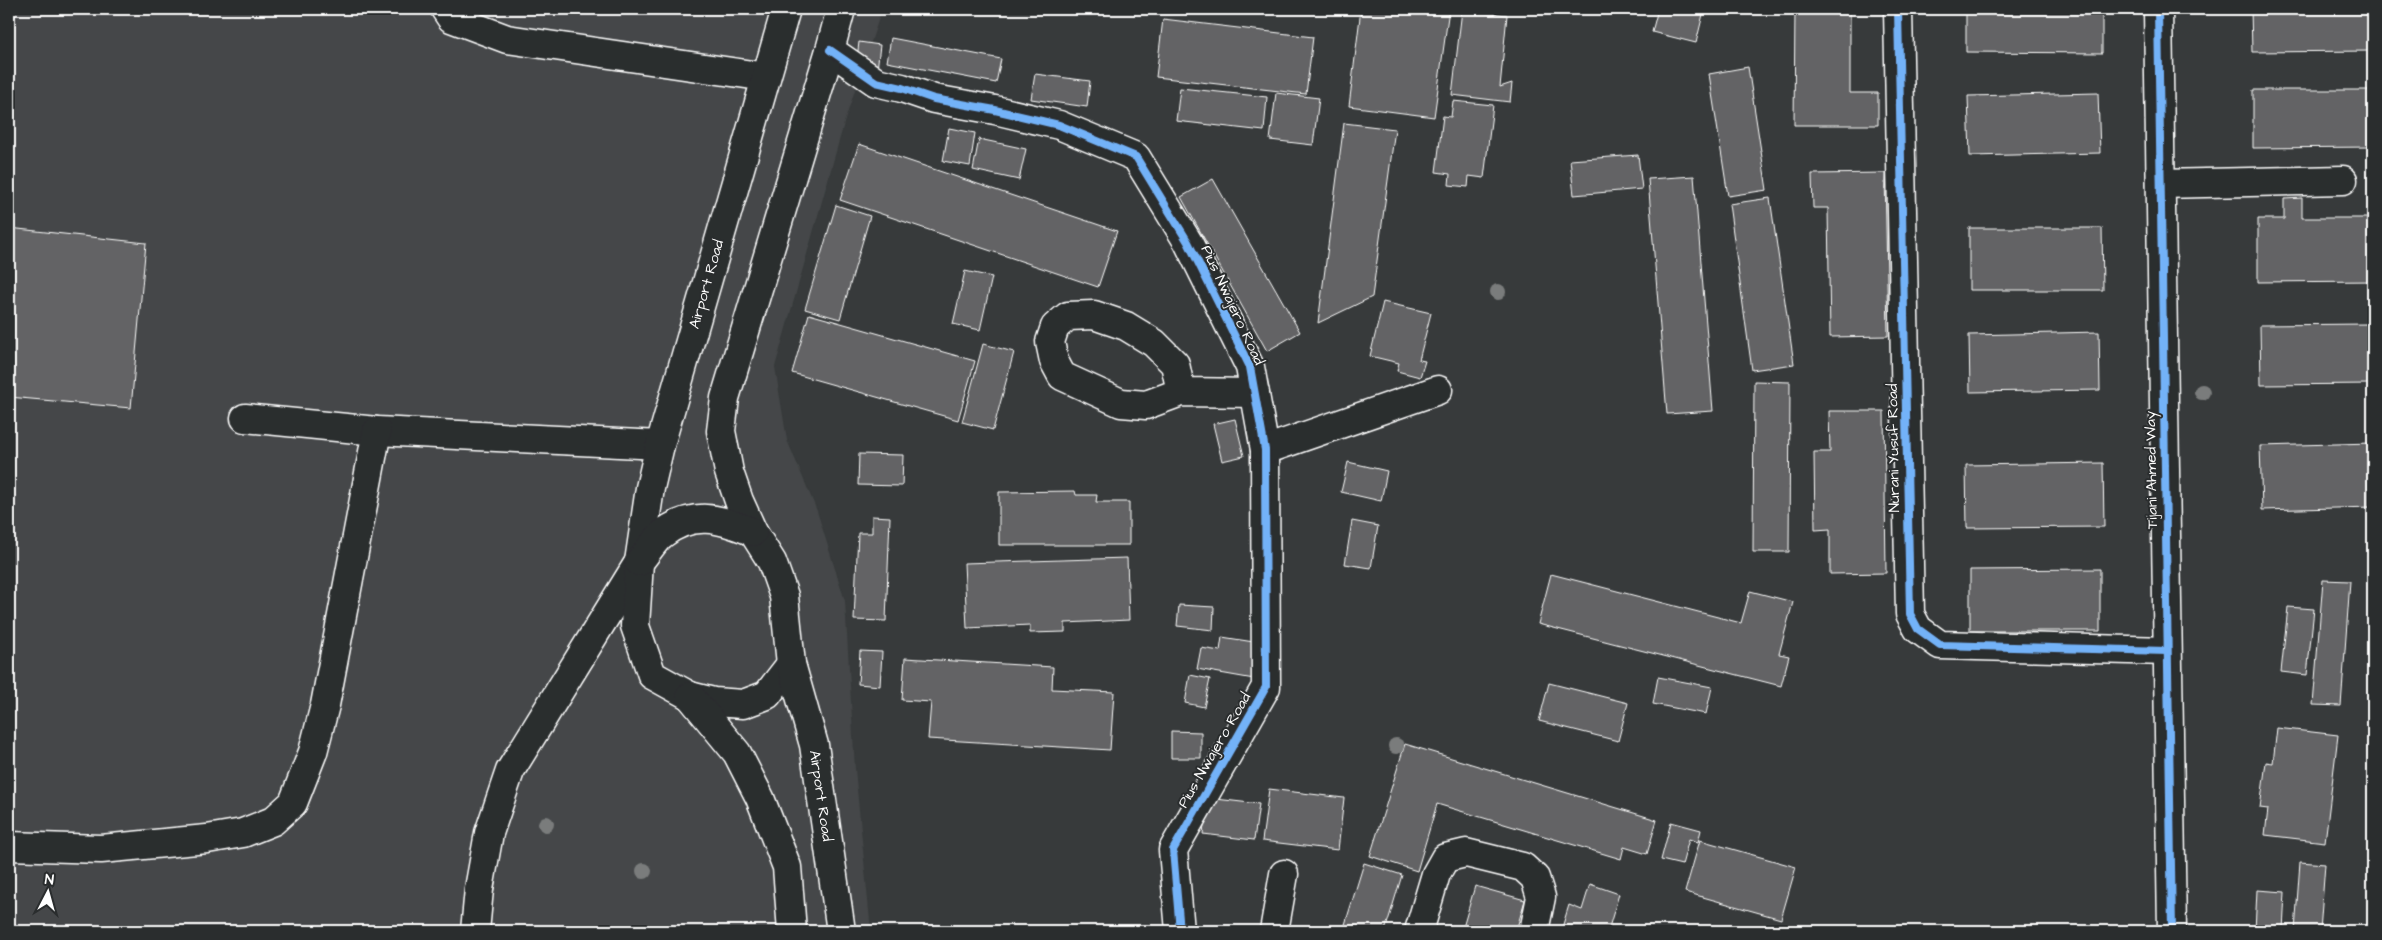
<svg xmlns="http://www.w3.org/2000/svg" width="2382" height="940" font-family="'Architects Daughter',sans-serif">
  <style>
    .built { fill: #444748 }
    .building { fill: #636465; stroke: #fff }
    .lines { fill: none; stroke-linecap: round; stroke-linejoin: round }
    .minor-casing { stroke: #fff; stroke-width: 31 }
    .major-casing { stroke: #fff; stroke-width: 31 }
    .minor { stroke: #2a2d2e; stroke-width: 28 }
    .major { stroke: #2a2d2e; stroke-width: 28 }
    .cycleway-casing { stroke: #2a2d2e; stroke-width: 11 }
    .cycleway { stroke: #73b2f8; stroke-width: 8 }
    .tree { fill: #7a7c7c }
    .labels { text-anchor: middle; stroke-width: 4; stroke-linejoin: round; paint-order: stroke }
    .street-label { font-size: 15px; fill: #fff; stroke: #2a2d2e }
  </style>
  <rect width="100%" height="100%" fill="#373a3b"/>
  <filter id="ink" filterUnits="userSpaceOnUse"><feTurbulence type="fractalNoise" baseFrequency=".02" numOctaves="2"/><feDisplacementMap in="SourceGraphic" scale="10" xChannelSelector="R" yChannelSelector="G"/><feConvolveMatrix kernelMatrix="1 2 1 2 8 2 1 2 1" color-interpolation-filters="sRGB"/></filter>
  <g filter="url(#ink)">
    <!-- built -->
    <polygon class="built" points="9,9 882,9 845,120 775,367 787,440 817,511 845,601 855,769 871,931 9,931"/>
    <!-- building -->
    <g class="building">
      <polygon points="1361,9 1449,9 1434,117 1349,106"/>
      <polygon points="1658,9 1704,10 1696,43 1652,32"/>
      <polygon points="1795,9 1850,9 1850,93 1878,93 1878,125 1794,125"/>
      <polygon points="1966,9 2102,9 2102,53 1966,52"/>
      <polygon points="2251,9 2373,9 2373,51 2252,52"/>
      <polygon points="1462,10 1507,15 1500,87 1512,83 1510,102 1452,95"/>
      <polygon points="1163,19 1313,37 1306,94 1156,77"/>
      <polygon points="891,38 1001,59 996,83 887,62"/>
      <polygon points="859,42 880,45 877,70 856,67"/>
      <polygon points="1748,67 1767,190 1728,196 1709,74"/>
      <polygon points="1035,74 1090,81 1087,107 1031,99"/>
      <polygon points="1180,88 1267,97 1264,131 1176,121"/>
      <polygon points="2253,90 2373,90 2373,147 2253,148"/>
      <polygon points="1276,93 1319,98 1313,145 1270,140"/>
      <polygon points="2098,93 2100,153 1970,156 1968,96"/>
      <polygon points="1453,101 1493,105 1484,178 1469,176 1468,187 1449,185 1450,174 1436,172 1443,116 1451,117"/>
      <polygon points="1344,123 1395,129 1372,297 1318,323"/>
      <polygon points="949,128 975,133 970,166 943,161"/>
      <polygon points="979,139 1026,149 1019,180 973,170"/>
      <polygon points="859,144 1117,231 1098,287 840,200"/>
      <polygon points="1638,155 1642,189 1574,195 1570,160"/>
      <polygon points="1885,173 1888,336 1830,337 1828,208 1813,208 1812,174"/>
      <polygon points="1694,176 1713,411 1667,414 1648,179"/>
      <polygon points="1213,179 1300,332 1267,351 1181,197"/>
      <polygon points="1770,198 1794,364 1752,370 1729,204"/>
      <polygon points="2302,198 2302,218 2373,218 2373,281 2258,282 2258,219 2284,219 2284,199"/>
      <polygon points="836,205 870,216 840,319 805,309"/>
      <polygon points="9,228 146,243 131,408 9,397"/>
      <polygon points="1969,228 2102,228 2103,290 1969,290"/>
      <polygon points="965,271 992,277 980,330 953,324"/>
      <polygon points="1383,302 1431,313 1419,360 1425,361 1420,377 1397,371 1399,363 1370,356"/>
      <polygon points="2368,313 2373,313 2373,384 2261,385 2260,325 2368,324"/>
      <polygon points="809,314 975,361 958,420 792,373"/>
      <polygon points="2099,332 2100,390 1970,392 1969,335"/>
      <polygon points="983,344 1014,352 993,430 962,422"/>
      <polygon points="1754,381 1790,382 1789,552 1753,552"/>
      <polygon points="1829,411 1884,411 1886,573 1830,574 1830,529 1815,530 1814,452 1830,452"/>
      <polygon points="1235,419 1244,456 1222,461 1213,424"/>
      <polygon points="2373,443 2373,507 2262,510 2260,446"/>
      <polygon points="859,454 903,455 902,486 858,485"/>
      <polygon points="1348,462 1387,471 1381,501 1341,492"/>
      <polygon points="2103,463 2104,527 1967,528 1966,465"/>
      <polygon points="1075,491 1076,495 1097,495 1096,502 1129,502 1129,545 999,545 999,492"/>
      <polygon points="872,516 890,517 886,621 854,620 858,533 872,533"/>
      <polygon points="1352,521 1378,526 1371,568 1345,564"/>
      <polygon points="1127,558 1129,620 1065,623 1065,632 1030,633 1030,625 967,628 964,563"/>
      <polygon points="2100,569 2100,631 1970,631 1970,570"/>
      <polygon points="1551,574 1741,623 1750,591 1793,602 1779,654 1789,656 1781,686 1538,624"/>
      <polygon points="2323,580 2350,581 2341,706 2313,705"/>
      <polygon points="1179,605 1214,607 1213,630 1177,626"/>
      <polygon points="2288,607 2314,609 2307,675 2281,672"/>
      <polygon points="1222,637 1260,643 1254,679 1197,669 1201,648 1220,651"/>
      <polygon points="860,651 882,652 880,686 858,684"/>
      <polygon points="905,658 1053,667 1052,689 1114,692 1110,750 928,739 931,702 902,700"/>
      <polygon points="1190,675 1210,679 1204,707 1185,703"/>
      <polygon points="1658,677 1712,687 1706,714 1653,704"/>
      <polygon points="1549,683 1628,703 1618,741 1539,721"/>
      <polygon points="2277,728 2338,735 2325,842 2265,835 2268,809 2260,808 2266,762 2273,763"/>
      <polygon points="1171,731 1201,732 1201,758 1171,758"/>
      <polygon points="1405,744 1657,820 1647,854 1624,847 1621,859 1437,804 1417,871 1370,856"/>
      <polygon points="1269,789 1344,798 1338,850 1262,841"/>
      <polygon points="1207,798 1259,804 1254,840 1203,834"/>
      <polygon points="1671,822 1701,830 1698,842 1689,839 1682,865 1661,860"/>
      <polygon points="1700,840 1796,867 1781,919 1685,892"/>
      <polygon points="2300,862 2325,864 2320,931 2295,931"/>
      <polygon points="1364,863 1402,875 1385,931 1343,931"/>
      <polygon points="1590,884 1619,894 1608,931 1561,931 1569,905 1582,910"/>
      <polygon points="1475,886 1525,900 1516,931 1462,931"/>
      <polygon points="2257,890 2285,892 2283,931 2255,931"/>
    </g>
    <g class="lines">
      <!-- minor casing -->
      <g class="minor-casing">
        <g id="minor">
          <polyline points="445,9 451,18 507,39 766,77"/>
          <polyline points="1898,9 1910,614 1918,629 1940,645 2167,651"/>
          <polyline points="2158,9 2172,931"/>
          <polyline points="830,50 876,82 902,88 934,99 995,110 1059,125 1136,157 1188,242 1250,367 1265,450 1266,687 1173,850 1180,931"/>
          <polyline points="2161,184 2343,180"/>
          <polyline points="1181,392 1175,364 1154,343 1126,326 1094,315 1068,316 1055,327 1050,342 1054,361 1062,376 1121,403 1146,405 1181,392 1255,393"/>
          <polyline points="245,418 377,431 660,445"/>
          <polyline points="1265,450 1438,390"/>
          <polyline points="9,846 101,849 207,839 243,833 273,821 293,803 313,752 325,705 377,431"/>
          <polyline points="475,931 479,889 489,833 510,771 639,562"/>
          <polyline points="1274,931 1284,874"/>
          <polyline points="1419,931 1436,874 1445,858 1466,853 1523,867 1535,878 1541,897 1534,931"/>
        </g>
      </g>
      <!-- major casing -->
      <g class="major-casing">
        <g id="major">
          <polyline points="786,9 660,445 650,488 639,562 635,626 652,675 690,696 714,702 743,704 767,695 791,664"/>
          <path id="s1" d="M841 9 830 50 725 398 721 431 729 472 739 501 753 532 772 562 784 596 791 664 814 745 841 931"/>
          <path d="M639 562C646 554 653 542 661 535 692 510 720 518 753 532"/>
          <polyline points="690,696 737,753 760,798 787,867 792,931"/>
        </g>
      </g>
      <!-- minor -->
      <use href="#minor" class="minor"/>
      <!-- major -->
      <use href="#major" class="major"/>
      <!-- cycleway casing -->
      <g class="cycleway-casing">
        <g id="cycleway">
          <polyline points="1898,9 1910,614 1918,629 1940,645 2167,651"/>
          <polyline points="2158,9 2172,931"/>
          <polyline points="830,50 876,82 902,88 934,99 995,110 1059,125 1136,157 1188,242 1250,367 1265,450 1266,687 1173,850 1180,931"/>
        </g>
      </g>
      <!-- cycleway -->
      <use href="#cycleway" class="cycleway"/>
    </g>
    <!-- trees -->
    <g class="tree">
      <circle cx="1498" cy="292" r="8"/>
      <circle cx="2202" cy="392" r="8"/>
      <circle cx="1396" cy="746" r="8"/>
      <circle cx="546" cy="824" r="8"/>
      <circle cx="644" cy="871" r="8"/>
    </g>
  </g>
  <g class="labels">
    <!-- street labels -->
    <g class="street-label">
      <text transform="translate(706 284) rotate(-74)" y="5">Airport Road</text>
      <text transform="translate(1233 305) rotate(65)" y="5">Pius Nwajero Road</text>
      <text transform="translate(1893 448) rotate(-91)" y="5">Nurani Yusuf Road</text>
      <text transform="translate(2151 470) rotate(-91)" y="5">Tijani Ahmed Way</text>
      <text transform="translate(1214 750) rotate(-60)" y="5">Pius Nwajero Road</text>
      <text dy="5" stroke="none"><textPath href="#s1" startOffset="821">Airport Road</textPath></text>
    </g>
  </g>
  <!-- margin -->
  <rect width="2382" height="940" fill="none" stroke="#2a2d2e" stroke-width="30"/>
  <rect x="15" y="15" width="2352" height="910" fill="none" stroke="#fff" stroke-width="2" filter="url(#ink)"/>
  <!-- north arrow -->
  <g transform="translate(48 892) rotate(6)" stroke="#2a2d2e" stroke-width="4" paint-order="stroke">
  <path d="M0-4L9 19L0 12L-9 19Z" fill="#ffffff"/>
  <text y="-8" font-size="14" font-weight="bold" text-anchor="middle" fill="#ffffff">N</text>
  </g>
</svg>
